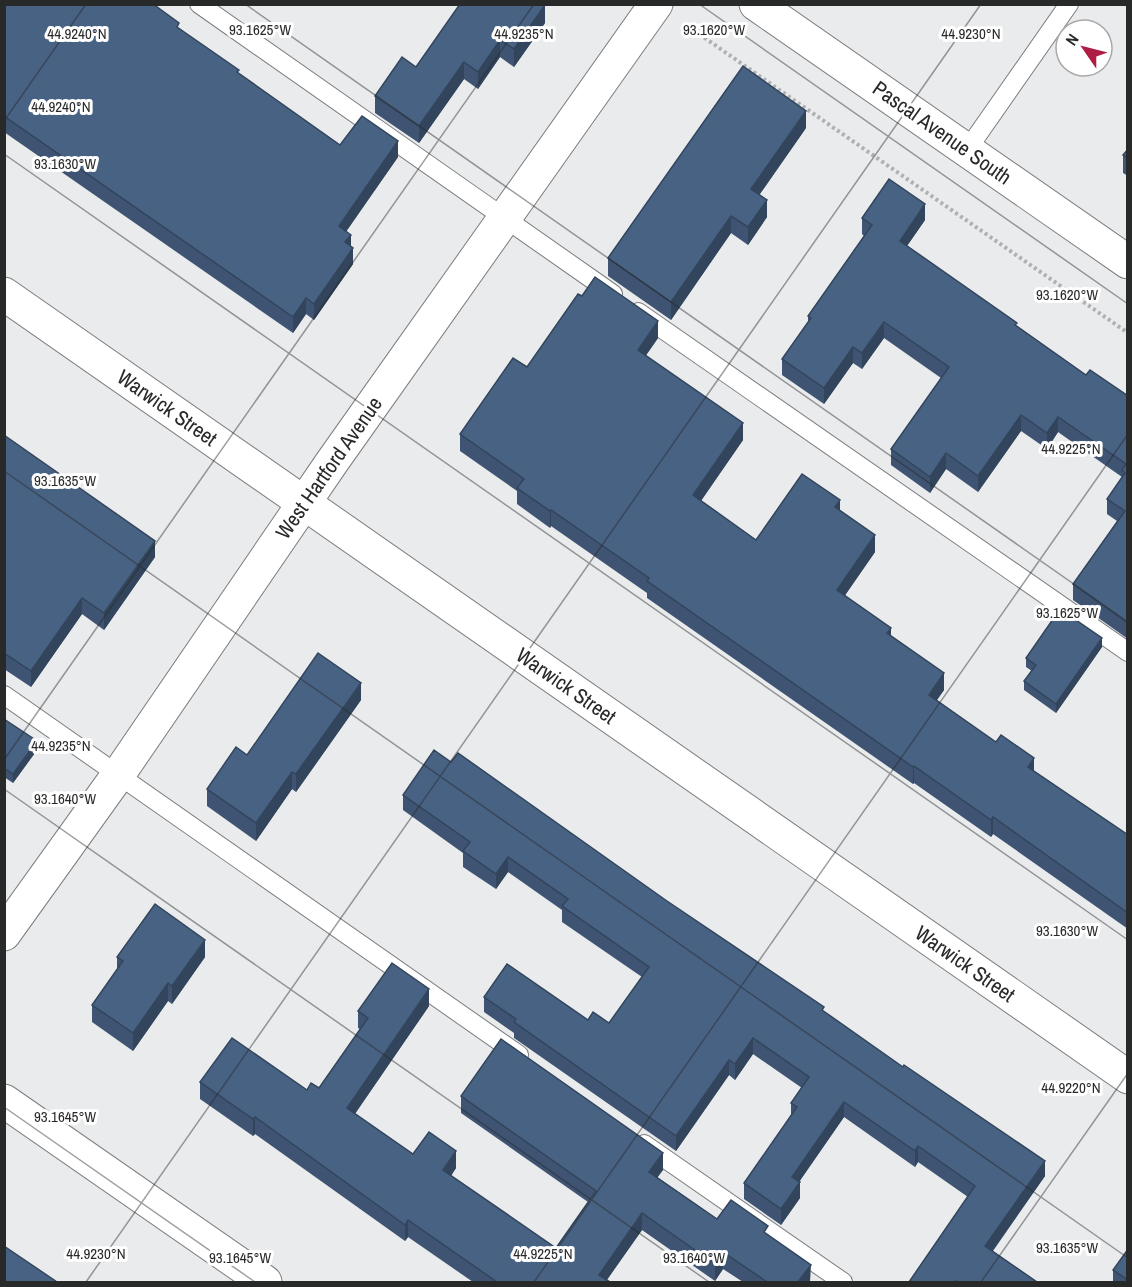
<svg xmlns="http://www.w3.org/2000/svg" width="1132" height="1287" font-family="'Archivo Narrow',sans-serif">
  <style>
    .lines { fill: none; stroke-linecap: round; stroke-linejoin: round }
    .service-casing { stroke: #7c7d7e; stroke-width: 20 }
    .minor-casing { stroke: #7c7d7e; stroke-width: 35 }
    .path { stroke: #afb0b2; stroke-width: 4; stroke-dasharray: 3 3; stroke-linecap: butt }
    .service { stroke: #fff; stroke-width: 18 }
    .minor { stroke: #fff; stroke-width: 33 }
    .wall { fill: #3e5472 }
    .shaded-wall { fill: #32455c }
    .building { fill: #486284; stroke: #32455c; stroke-width: 1.5 }
    .ticks { fill: none; stroke: #282929; stroke-width: 1.5; stroke-opacity: 0.45 }
    .labels { text-anchor: middle; stroke-width: 6; stroke-linejoin: round; paint-order: stroke }
    .street-label { font-size: 21px; fill: #282929; stroke: #fff }
    .ticks-label { font-size: 15px; text-anchor: middle; fill: #282929; stroke: #fff; stroke-width: 6; stroke-linejoin: round; paint-order: stroke }
  </style>
  <rect width="100%" height="100%" fill="#eaebed"/>
  <g class="lines">
    <!-- service casing -->
    <g class="service-casing">
      <g id="service">
        <polyline points="199,4 613,294"/>
        <polyline points="967,150 1069,4"/>
        <polyline points="638,312 1128,652"/>
        <polyline points="4,695 519,1055"/>
        <polyline points="644,1144 843,1282"/>
      </g>
    </g>
    <!-- minor casing -->
    <g class="minor-casing">
      <g id="minor">
        <polyline points="756,4 1128,262"/>
        <polyline points="4,294 1128,1077"/>
        <polyline points="4,934 118,775 332,462 656,4"/>
        <polyline points="4,1101 265,1282"/>
      </g>
    </g>
    <!-- path -->
    <polyline class="path" points="700,27 702,36 1128,333"/>
    <!-- service -->
    <use href="#service" class="service"/>
    <!-- minor -->
    <use href="#minor" class="minor"/>
  </g>
  <!-- wall -->
  <g class="wall">
    <polygon points="4,4 179,28 239,74 340,145 398,157 346,231 351,246 353,264 314,320 306,314 293,333 4,132"/>
    <polygon points="545,23 514,67 500,57 478,89 464,79 419,143 375,113 375,96 416,67"/>
    <polygon points="806,128 759,195 767,217 748,245 731,233 671,320 608,276 608,258"/>
    <polygon points="1128,149 1128,176 1123,173 1123,155"/>
    <polygon points="862,218 925,220 907,246 1017,326 1086,375 1128,396 1128,639 1073,600 1073,584 1117,521 1107,514 1107,499 1122,477 1058,432 1047,449 1021,431 978,492 946,469 930,493 891,465 891,449 941,378 884,338 862,369 853,363 824,404 782,375 782,359 808,322 808,316 864,236 862,234"/>
    <polygon points="658,338 646,355 743,440 701,501 756,540 840,510 875,552 845,595 891,636 944,690 937,700 1034,771 1128,835 1128,929 993,834 991,837 914,783 913,784 647,598 647,593 551,526 550,528 517,504 517,491 460,451 460,434 527,367"/>
    <polygon points="4,435 155,557 104,630 82,614 31,687 4,669"/>
    <polygon points="1102,647 1056,713 1024,690 1024,681 1032,671 1026,667 1026,658"/>
    <polygon points="361,700 296,792 292,789 256,841 207,806 207,789 247,755"/>
    <polygon points="4,719 37,750 13,783 4,777"/>
    <polygon points="403,795 824,1012 1045,1176 993,1251 1037,1282 909,1282 968,1197 918,1162 915,1167 844,1117 799,1182 800,1198 781,1225 744,1199 744,1183 791,1115 791,1103 802,1088 753,1054 735,1080 729,1075 676,1151 514,1038 514,1033 484,1012 484,997 588,1020 609,1023 642,977 562,922 562,910 508,872 496,889 463,867 463,853 403,810"/>
    <polygon points="117,957 205,957 172,1004 168,1001 133,1051 92,1022 92,1005 117,969"/>
    <polygon points="429,1006 355,1114 413,1154 456,1168 451,1176 556,1248 588,1202 461,1113 461,1096 663,1170 657,1177 717,1219 768,1235 811,1282 743,1282 723,1269 715,1281 642,1230 607,1280 610,1282 473,1282 408,1237 405,1241 255,1134 253,1136 200,1099 200,1082 307,1090 319,1088 360,1029 358,1028 358,1011"/>
    <polygon points="1128,1249 1128,1282 1113,1282 1113,1270"/>
  </g>
  <!-- shaded-wall -->
  <g class="shaded-wall">
    <polygon points="545,5 545,23 514,67 514,49"/>
    <polygon points="500,40 500,57 478,89 478,72"/>
    <polygon points="464,62 464,79 419,143 419,126"/>
    <polygon points="806,111 806,128 751,207 751,189"/>
    <polygon points="398,141 398,157 339,242 339,226"/>
    <polygon points="767,200 767,217 748,245 748,227"/>
    <polygon points="925,204 925,220 900,256 900,241"/>
    <polygon points="731,216 731,233 671,320 671,302"/>
    <polygon points="351,235 351,250 345,242"/>
    <polygon points="353,248 353,264 314,320 314,304"/>
    <polygon points="306,298 306,314 293,333 293,317"/>
    <polygon points="658,321 658,338 638,367 638,350"/>
    <polygon points="884,322 884,338 862,369 862,353"/>
    <polygon points="853,347 853,363 824,404 824,388"/>
    <polygon points="1021,415 1021,431 978,492 978,476"/>
    <polygon points="1058,417 1058,432 1047,449 1047,433"/>
    <polygon points="743,423 743,440 693,512 693,495"/>
    <polygon points="946,453 946,469 930,493 930,477"/>
    <polygon points="840,500 840,517 835,507"/>
    <polygon points="551,510 551,526 550,528 550,511"/>
    <polygon points="875,535 875,552 837,607 837,590"/>
    <polygon points="155,541 155,557 104,630 104,613"/>
    <polygon points="82,598 82,614 31,687 31,671"/>
    <polygon points="891,628 891,645 887,633"/>
    <polygon points="1102,638 1102,647 1056,713 1056,704"/>
    <polygon points="944,673 944,690 929,711 929,695"/>
    <polygon points="361,683 361,700 296,792 296,774"/>
    <polygon points="37,741 37,750 13,783 13,774"/>
    <polygon points="1034,758 1034,775 1028,767"/>
    <polygon points="914,766 914,783 913,784 913,767"/>
    <polygon points="292,772 292,789 256,841 256,823"/>
    <polygon points="993,817 993,834 991,837 991,820"/>
    <polygon points="508,857 508,872 496,889 496,874"/>
    <polygon points="205,940 205,957 172,1004 172,986"/>
    <polygon points="168,983 168,1001 133,1051 133,1033"/>
    <polygon points="429,989 429,1006 347,1125 347,1108"/>
    <polygon points="753,1038 753,1054 735,1080 735,1064"/>
    <polygon points="729,1060 729,1075 676,1151 676,1136"/>
    <polygon points="844,1102 844,1117 792,1192 792,1177"/>
    <polygon points="255,1117 255,1134 253,1136 253,1119"/>
    <polygon points="918,1146 918,1162 915,1167 915,1151"/>
    <polygon points="456,1151 456,1168 443,1187 443,1170"/>
    <polygon points="663,1153 663,1170 649,1189 649,1172"/>
    <polygon points="1045,1161 1045,1176 985,1261 985,1246"/>
    <polygon points="800,1182 800,1198 781,1225 781,1209"/>
    <polygon points="642,1213 642,1230 605,1282 599,1275"/>
    <polygon points="408,1220 408,1237 405,1241 405,1225"/>
    <polygon points="723,1252 723,1269 715,1281 715,1264"/>
    <polygon points="811,1265 810,1282 798,1282"/>
  </g>
  <!-- building -->
  <g class="building">
    <polygon points="4,4 153,4 179,23 177,27 239,70 237,72 340,145 362,116 398,141 339,226 351,235 345,242 353,248 314,304 306,298 293,317 4,116"/>
    <polygon points="460,4 544,4 545,5 514,49 500,40 478,72 464,62 419,126 375,96 402,57 416,67"/>
    <polygon points="743,66 806,111 751,189 767,200 748,227 731,216 671,302 608,258"/>
    <polygon points="1128,149 1128,158 1123,155"/>
    <polygon points="889,179 925,204 900,241 1017,323 1015,325 1086,375 1090,370 1128,396 1128,623 1073,584 1125,511 1107,499 1125,473 1122,470 1126,464 1058,417 1047,433 1021,415 978,476 946,453 930,477 891,449 949,367 884,322 862,353 853,347 824,388 782,359 811,318 808,316 872,225 862,218"/>
    <polygon points="595,277 658,321 638,350 743,423 693,495 756,540 802,474 840,500 835,507 875,535 837,590 891,628 887,633 944,673 929,695 996,742 1001,735 1034,758 1028,767 1128,835 1128,913 993,817 991,820 914,766 913,767 647,581 649,578 551,510 550,511 517,488 524,479 460,434 513,358 527,367 578,294 582,296"/>
    <polygon points="4,435 155,541 104,613 82,598 31,671 4,653"/>
    <polygon points="1060,609 1102,638 1056,704 1024,681 1036,665 1026,658"/>
    <polygon points="318,653 361,683 296,774 292,772 256,823 207,789 236,747 247,755"/>
    <polygon points="4,719 37,741 13,774 4,768"/>
    <polygon points="434,750 451,762 458,753 667,901 824,1007 822,1010 903,1067 904,1065 1045,1161 985,1246 1037,1282 958,1282 955,1281 954,1282 909,1282 975,1186 918,1146 915,1151 844,1102 792,1177 800,1182 781,1209 744,1183 797,1107 791,1103 809,1077 753,1038 735,1064 729,1060 676,1136 514,1022 516,1019 484,997 507,964 588,1020 593,1012 609,1023 649,967 562,906 568,899 508,857 496,874 463,851 470,842 403,795"/>
    <polygon points="155,904 205,940 172,986 168,983 133,1033 92,1005 123,961 117,957"/>
    <polygon points="392,963 429,989 347,1108 413,1154 429,1132 456,1151 443,1170 556,1248 596,1191 461,1096 501,1039 663,1153 649,1172 717,1219 731,1200 768,1226 764,1232 811,1265 798,1282 767,1282 723,1252 715,1264 642,1213 599,1275 610,1282 497,1282 408,1220 405,1225 255,1117 253,1119 200,1082 232,1038 307,1090 311,1083 319,1088 368,1018 358,1011"/>
    <polygon points="4,1246 57,1282 4,1282"/>
    <polygon points="1128,1249 1128,1280 1113,1270"/>
  </g>
  <!-- ticks -->
  <path class="ticks" d="M245 4 1128 622M699 4 1128 304M4 121 86 4M4 154 1128 940M4 471 1128 1258M4 760 534 4M4 789 709 1282M4 1107 255 1282M86 1282 981 4M534 1282 1128 434M981 1282 1128 1073"/>
  <g class="labels">
    <!-- street labels -->
    <g class="street-label">
      <text transform="translate(942 133) rotate(35)" y="7">Pascal Avenue South</text>
      <text transform="translate(167 408) rotate(35)" y="7">Warwick Street</text>
      <text transform="translate(329 468) rotate(-55)" y="7">West Hartford Avenue</text>
      <text transform="translate(566 686) rotate(35)" y="7">Warwick Street</text>
      <text transform="translate(965 964) rotate(35)" y="7">Warwick Street</text>
    </g>
  </g>
  <g class="ticks-label">
    <text x="714" y="35">93.1620°W</text>
    <text x="260" y="35">93.1625°W</text>
    <text x="77" y="39">44.9240°N</text>
    <text x="524" y="39">44.9235°N</text>
    <text x="971" y="39">44.9230°N</text>
    <text x="61" y="112">44.9240°N</text>
    <text x="65" y="169">93.1630°W</text>
    <text x="1067" y="300">93.1620°W</text>
    <text x="1071" y="454">44.9225°N</text>
    <text x="65" y="486">93.1635°W</text>
    <text x="1067" y="618">93.1625°W</text>
    <text x="61" y="751">44.9235°N</text>
    <text x="65" y="804">93.1640°W</text>
    <text x="1067" y="936">93.1630°W</text>
    <text x="1071" y="1093">44.9220°N</text>
    <text x="65" y="1122">93.1645°W</text>
    <text x="1067" y="1253">93.1635°W</text>
    <text x="96" y="1259">44.9230°N</text>
    <text x="543" y="1259">44.9225°N</text>
    <text x="240" y="1263">93.1645°W</text>
    <text x="694" y="1263">93.1640°W</text>
  </g>
  <!-- border -->
  <rect width="1132" height="1287" fill="none" stroke="#282929" stroke-width="12"/>
  <!-- north arrow -->
  <g transform="translate(1084 48) rotate(305)"><circle r="28" fill="#ffffff" stroke="#a9a9a9" stroke-width="1.5"/>
  <path d="M0-4.5L10 22L0 15L-10 22Z" fill="#b01d44"/>
  <text y="-9" font-size="16" font-weight="bold" text-anchor="middle" fill="#282929">N</text>
  </g>
</svg>
